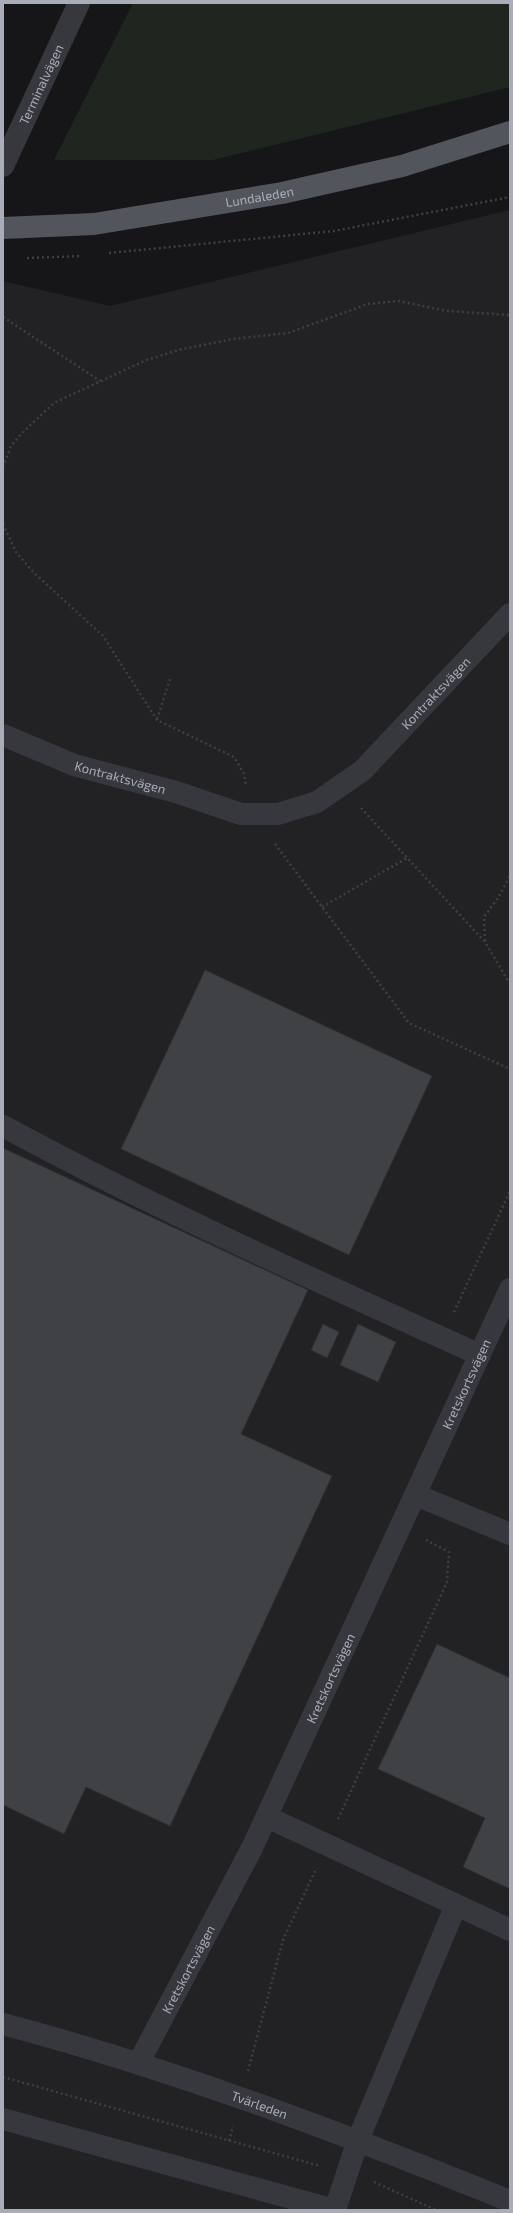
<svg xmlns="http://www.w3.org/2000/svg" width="513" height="2213" font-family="'Exo 2',sans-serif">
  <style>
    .built { fill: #222225 }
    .green { fill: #1e261f }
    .building { fill: #404145; stroke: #303034 }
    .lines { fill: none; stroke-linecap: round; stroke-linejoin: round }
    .path { stroke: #3d3f44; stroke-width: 2.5; stroke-dasharray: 2 3; stroke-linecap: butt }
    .minor { stroke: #37383d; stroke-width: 22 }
    .major { stroke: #53555c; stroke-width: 22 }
    .labels { text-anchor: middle; stroke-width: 3.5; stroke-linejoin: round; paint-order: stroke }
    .street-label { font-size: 13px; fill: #a8adb8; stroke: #111113 }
  </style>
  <rect width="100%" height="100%" fill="#161618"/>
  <!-- built -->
  <polygon class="built" points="510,210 510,2210 3,2210 3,281 110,306"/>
  <!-- green -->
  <polygon class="green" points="133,3 510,3 510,87 213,160 54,160"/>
  <!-- building -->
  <g class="building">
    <polygon points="205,970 432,1076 349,1255 121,1149"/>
    <polygon points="3,1148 308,1290 241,1434 332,1476 170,1826 86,1787 64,1834 3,1805"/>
    <polygon points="323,1324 339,1332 327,1358 311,1350"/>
    <polygon points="358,1324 396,1342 378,1382 340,1365"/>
    <polygon points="437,1644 510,1678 510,1889 463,1867 485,1818 378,1769"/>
  </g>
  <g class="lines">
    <!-- path -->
    <g class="path">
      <polyline points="109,253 334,231 510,197"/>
      <polyline points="27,258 82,256"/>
      <polyline points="3,317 100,381"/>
      <polyline points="3,467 11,446 22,433 54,403 144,361 178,350 233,339 288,333 368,304 399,301 447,311 510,315"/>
      <polyline points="3,524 16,552 33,572 103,636 157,720 234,757 244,774 246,785"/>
      <polyline points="157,719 171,676"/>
      <polyline points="361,808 485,942 510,984"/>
      <polyline points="275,844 409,1023 510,1069"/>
      <polyline points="322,907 407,858"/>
      <polyline points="485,941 484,917 498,898 510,876"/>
      <polyline points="454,1312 510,1191"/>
      <polyline points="338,1819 447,1582 449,1552 426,1540"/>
      <polyline points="248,2071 283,1940 315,1871"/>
      <polyline points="3,2077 320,2166"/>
      <polyline points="229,2141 233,2126"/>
      <polyline points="374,2182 436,2210"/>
    </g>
    <!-- minor -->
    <g class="minor">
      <path id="s1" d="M3 166 79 3"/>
      <path id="s2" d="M3 735 74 765 176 792 241 814H278L317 802 362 771 510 614"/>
      <path d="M3 1126C158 1210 319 1282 480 1355"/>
      <polyline points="416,1495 510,1534"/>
      <polyline points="267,1817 510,1930"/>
      <path id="s3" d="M3 2024C177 2070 344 2134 510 2201"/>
      <path id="s4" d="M139 2062 252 1848 510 1289"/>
      <polyline points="3,2119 335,2210"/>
      <polyline points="335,2210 358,2140 456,1905"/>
    </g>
    <!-- major -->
    <path class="major" id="s5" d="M3 228 94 224 282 193 402 166 510 132"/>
  </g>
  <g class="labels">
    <!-- street labels -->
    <g class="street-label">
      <text dy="5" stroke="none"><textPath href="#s1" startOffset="90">Terminalvägen</textPath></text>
      <text dy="5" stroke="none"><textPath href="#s5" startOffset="259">Lundaleden</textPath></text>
      <text dy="5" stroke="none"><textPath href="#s2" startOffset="491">Kontraktsvägen</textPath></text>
      <text dy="5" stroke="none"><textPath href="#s2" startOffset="125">Kontraktsvägen</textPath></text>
      <text dy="5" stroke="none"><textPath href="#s4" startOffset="753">Kretskortsvägen</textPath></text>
      <text dy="5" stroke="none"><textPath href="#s4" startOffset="429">Kretskortsvägen</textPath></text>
      <text dy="5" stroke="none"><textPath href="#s4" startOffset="105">Kretskortsvägen</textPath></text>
      <text dy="5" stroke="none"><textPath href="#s3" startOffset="269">Tvärleden</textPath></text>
    </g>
  </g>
  <!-- border -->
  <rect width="513" height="2213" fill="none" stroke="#a8adb8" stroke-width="8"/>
</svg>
